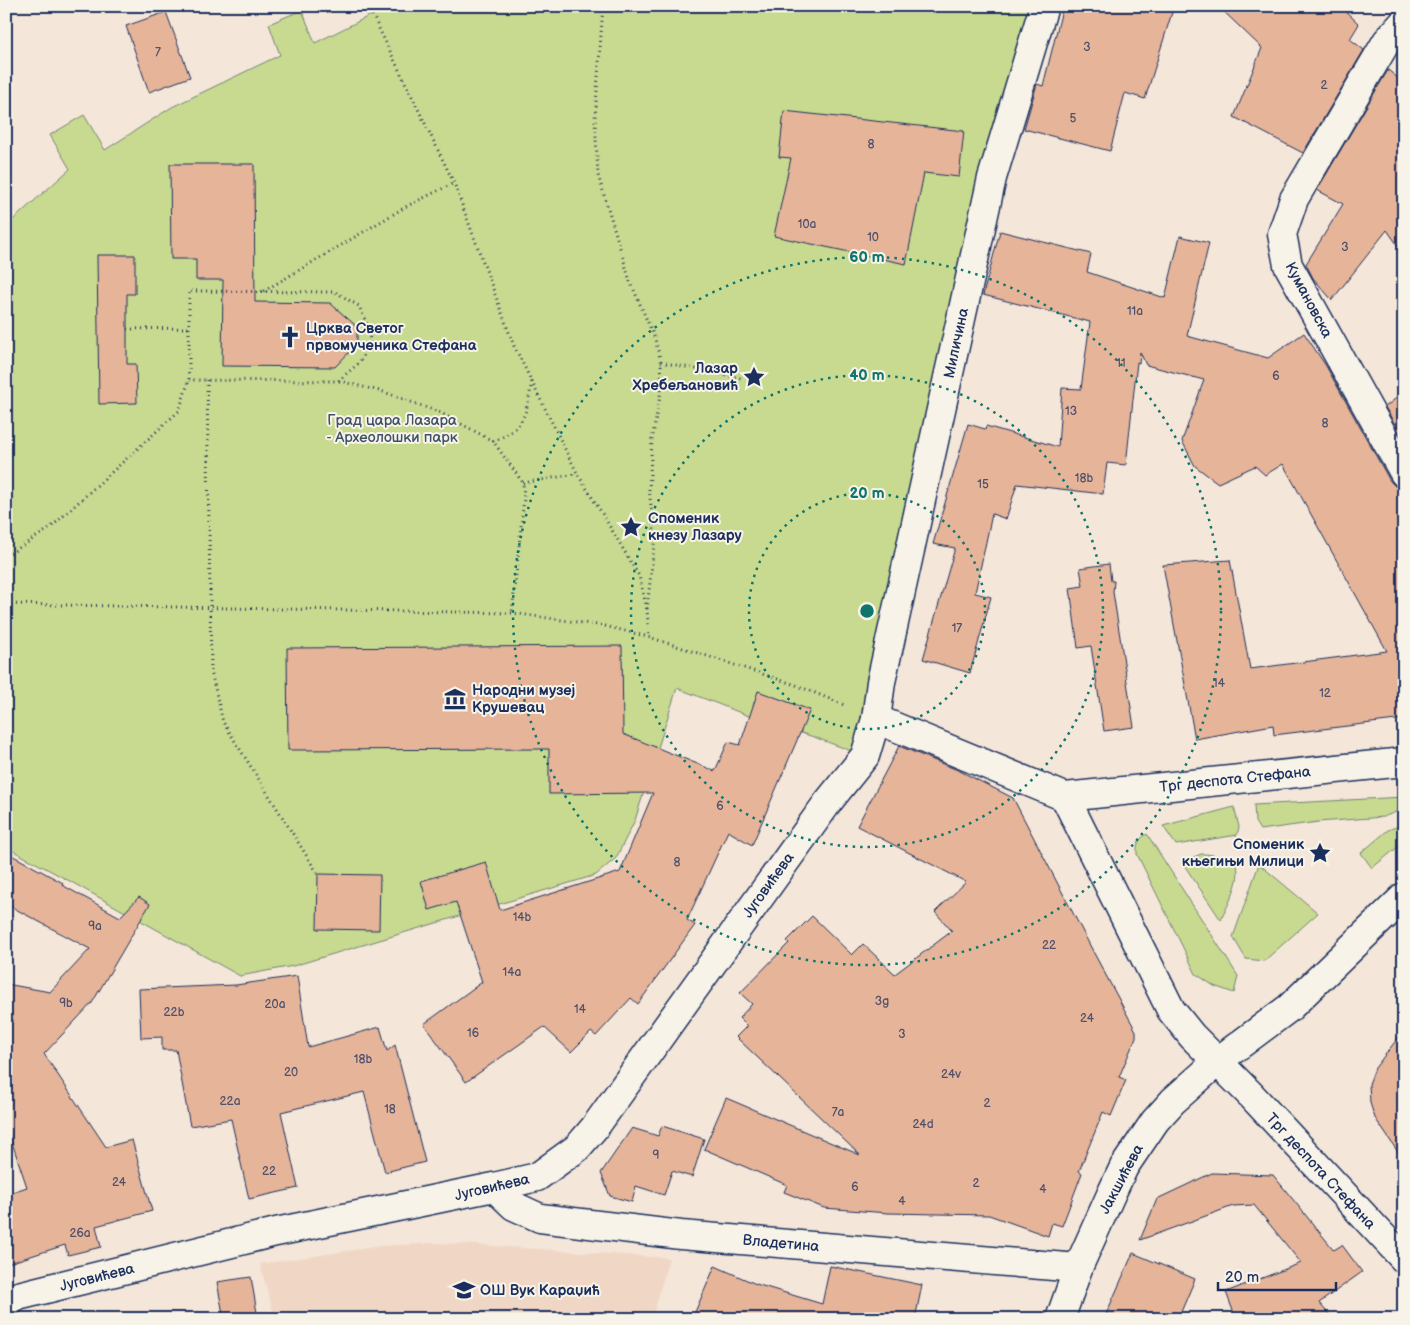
<svg xmlns="http://www.w3.org/2000/svg" width="1410" height="1325" font-family="'Balsamiq Sans',sans-serif">
  <style>
    .built { fill: #f0d7c5 }
    .green { fill: #c8da8f; stroke: #728476 }
    .building { fill: #e6b498; stroke: #1b2f5e }
    .lines { fill: none; stroke-linecap: round; stroke-linejoin: round }
    .street-casing { stroke: #1b2f5e; stroke-width: 31 }
    .path { stroke: #1b2f5e; stroke-width: 3; stroke-dasharray: 1 4; stroke-linecap: butt }
    .street { stroke: #f7f3e8; stroke-width: 28 }
    .ring { fill: none; stroke: #0f766e; stroke-width: 2.5; stroke-dasharray: 2.5 5 }
    .labels { text-anchor: middle; stroke-width: 4; stroke-linejoin: round; paint-order: stroke }
    .number-label { font-size: 12px; fill: #4e506c }
    .street-label { font-size: 15px; fill: #1b2f5e; stroke: #f7f3e8 }
    .poi-label { font-size: 15px; font-weight: bold; fill: #1b2f5e; stroke: #f7f3e8; text-anchor: start }
    .park-label { font-size: 15px; fill: #3e5168; stroke: #f7f3e8 }
    .centre { fill: #0f766e; stroke: #f7f3e8; stroke-width: 2.5 }
    .ring-label { font-size: 15px; text-anchor: middle; font-weight: bold; fill: #0f766e; stroke: #f7f3e8; stroke-width: 4; stroke-linejoin: round; paint-order: stroke }
  </style>
  <rect width="100%" height="100%" fill="#f4e6d8"/>
  <filter id="ink" filterUnits="userSpaceOnUse"><feTurbulence type="fractalNoise" baseFrequency=".02" numOctaves="2"/><feDisplacementMap in="SourceGraphic" scale="10" xChannelSelector="R" yChannelSelector="G"/><feConvolveMatrix kernelMatrix="1 2 1 2 8 2 1 2 1" color-interpolation-filters="sRGB"/></filter>
  <g filter="url(#ink)">
    <!-- built -->
    <polygon class="built" points="434,1243 480,1245 669,1258 652,1319 275,1319 260,1264 381,1246"/>
    <!-- green -->
    <g class="green">
      <polygon points="382,6 1044,6 865,756 814,737 759,720 677,688 635,820 616,858 596,875 293,966 240,976 66,879 6,847 6,226 70,169 50,135 84,115 105,150 172,107 280,55 269,24 302,10 315,43 383,9"/>
      <polygon points="1404,797 1404,809 1383,817 1318,822 1260,830 1255,822 1254,805"/>
      <polygon points="1234,807 1239,827 1237,835 1176,845 1163,826"/>
      <polygon points="1404,824 1404,842 1372,868 1361,853 1388,830"/>
      <path d="M1147 834 1238 976 1234 993 1214 986 1196 974 1137 854C1137 844 1137 840 1147 834Z"/>
      <path d="M1201 854C1214 854 1224 857 1236 862 1243 880 1228 903 1221 920L1182 862Z"/>
      <polygon points="1259,864 1318,913 1264,961 1246,959 1233,937"/>
    </g>
    <!-- building -->
    <g class="building">
      <polygon points="1063,6 1174,6 1145,99 1125,93 1110,151 1024,129 1037,84 1043,86"/>
      <polygon points="1218,6 1340,6 1359,24 1350,39 1364,50 1303,153 1234,117 1262,48"/>
      <polygon points="166,12 190,77 149,92 126,26"/>
      <polygon points="1388,70 1404,83 1404,254 1387,230 1332,300 1313,278 1306,264 1343,204 1317,190"/>
      <polygon points="784,111 964,131 959,177 924,173 906,264 774,236 791,158 779,157"/>
      <polygon points="170,164 254,164 255,302 330,303 354,324 357,331 357,344 335,367 222,366 223,280 196,280 196,259 171,259"/>
      <polygon points="1000,231 1091,254 1087,272 1165,298 1180,236 1209,243 1187,336 1268,358 1304,333 1326,366 1390,481 1396,487 1404,489 1404,719 1274,735 1273,725 1195,739 1163,565 1230,560 1250,669 1387,651 1283,464 1265,475 1255,466 1218,483 1195,466 1182,441 1204,380 1146,365 1140,352 1139,363 1137,362 1126,465 1107,463 1103,494 1017,484 1006,519 992,514 975,593 991,597 970,673 923,659 955,548 933,544 968,424 985,429 986,426 1058,447 1062,388 1081,389 1090,322 983,295"/>
      <polygon points="97,255 135,255 135,294 127,294 127,364 136,364 137,403 99,404"/>
      <polygon points="1404,392 1404,440 1385,407"/>
      <polygon points="1109,564 1111,581 1114,581 1113,592 1134,727 1104,731 1091,646 1078,648 1070,588 1083,586 1080,568"/>
      <polygon points="622,646 623,734 715,771 728,742 740,745 758,691 810,710 752,845 728,831 687,920 695,925 638,1004 631,998 596,1036 591,1032 571,1052 544,1027 466,1082 424,1024 482,982 456,902 429,910 421,881 486,862 500,910 620,872 653,793 549,794 549,749 288,750 287,648"/>
      <polygon points="899,746 960,771 1013,798 1096,957 1136,1031 1136,1037 1119,1077 1126,1080 1111,1116 1103,1112 1079,1171 1082,1173 1062,1226 1052,1223 1048,1236 989,1215 888,1213 824,1208 784,1192 787,1185 704,1149 726,1098 860,1155 736,1037 747,1026 739,1018 752,1004 740,993 789,943 787,941 812,916 852,955 863,944 895,974 952,931 935,912 966,882 857,826"/>
      <polygon points="6,852 63,883 62,885 120,917 139,897 150,904 92,1003 44,1054 106,1147 132,1140 152,1211 96,1226 101,1247 68,1255 65,1245 6,1264 6,1194 27,1187 6,1125 6,984 50,992 90,949 6,904"/>
      <polygon points="318,874 380,875 379,930 317,929"/>
      <polygon points="297,976 308,1047 380,1027 387,1051 395,1045 425,1162 385,1172 364,1092 281,1112 298,1188 249,1199 231,1119 190,1126 176,1050 162,1050 162,1037 141,1038 139,989 236,985"/>
      <polygon points="1404,1030 1404,1161 1375,1118 1370,1103 1369,1084 1375,1068"/>
      <polygon points="662,1126 704,1139 692,1177 672,1171 664,1195 636,1186 632,1202 610,1196 601,1173 632,1128 658,1136"/>
      <polygon points="1212,1173 1273,1175 1334,1250 1342,1245 1362,1272 1319,1303 1333,1319 1236,1319 1226,1292 1301,1263 1254,1205 1233,1206 1140,1240 1157,1199"/>
      <polygon points="1133,1253 1195,1279 1178,1319 1104,1319"/>
      <polygon points="715,1266 756,1284 822,1304 830,1266 922,1285 915,1319 692,1319"/>
      <polygon points="251,1277 258,1319 224,1319 217,1282"/>
    </g>
    <g class="lines">
      <!-- street casing -->
      <g class="street-casing">
        <g id="street">
          <polyline points="1404,22 1387,41 1294,199 1282,234 1288,265 1404,473"/>
          <polyline points="876,719 1065,797 1404,762"/>
          <polyline points="1065,797 1171,1010 1192,1036 1251,1095 1404,1259"/>
          <polyline points="494,1187 514,1206 540,1218 681,1235 1078,1268"/>
          <polyline points="6,1303 18,1296 276,1232 494,1187 537,1177 577,1148 595,1127 828,802 865,756 876,719 881,682 992,178 1044,6"/>
          <polyline points="1060,1319 1078,1268 1113,1190 1124,1167 1155,1121 1173,1101 1218,1061 1289,1008 1404,897"/>
        </g>
      </g>
      <!-- path -->
      <g class="path">
        <polyline points="368,6 454,183 514,346 577,473 603,515 639,576 647,609"/>
        <polyline points="603,6 595,119 598,175 630,281 655,339 661,362 662,385 652,440 649,490 655,537 647,609 649,637"/>
        <polyline points="264,291 407,206 454,183"/>
        <polyline points="127,329 189,328"/>
        <polyline points="661,362 741,378"/>
        <polyline points="207,380 211,671 223,722 318,874"/>
        <polyline points="339,381 384,392 441,413 493,441 523,483 524,498 512,613"/>
        <path d="M493 441C525 429 526 414 532 382"/>
        <polyline points="523,483 576,474"/>
        <polyline points="6,556 49,529 179,411 189,380 189,291 335,292 359,306 369,329 370,344 359,363 338,381 189,380"/>
        <polyline points="6,604 512,613 605,626 649,637 796,685 844,705"/>
      </g>
      <!-- street -->
      <use href="#street" class="street"/>
    </g>
  </g>
  <!-- distance rings -->
  <g class="ring">
    <circle cx="867" cy="611" r="118"/>
    <circle cx="867" cy="611" r="236"/>
    <circle cx="867" cy="611" r="354"/>
  </g>
  <!-- icons -->
  <defs>
    <g id="church-bare" transform="scale(1.725)"><path d="M-1.2-6h2.4v3.5h3.3v2.4h-3.3V6h-2.4V-.1h-3.3v-2.4h3.3Z" fill="#1b2f5e" stroke="#f7f3e8" stroke-width="2.5" paint-order="stroke"/></g>
    <g id="sight-bare" transform="scale(1.725)"><path d="M0-6L1.8-2.2L6-1.7L2.9 1.2L3.7 5.4L0 3.3L-3.7 5.4L-2.9 1.2L-6-1.7L-1.8-2.2Z" fill="#1b2f5e" stroke="#f7f3e8" stroke-width="2.5" paint-order="stroke"/></g>
    <g id="museum-bare" transform="scale(1.725)"><path d="M0-6L6-3V-2H-6V-3ZM-5-1h2V3h-2ZM-1-1h2V3h-2ZM3-1h2V3H3ZM-6 4H6V6H-6Z" fill="#1b2f5e" stroke="#f7f3e8" stroke-width="2.5" paint-order="stroke"/></g>
    <g id="school-bare" transform="scale(1.725)"><path d="M0-5L7-2L0 1L-7-2ZM-4 1L0 2.5L4 1V4Q0 6-4 4Z" fill="#1b2f5e" stroke="#f7f3e8" stroke-width="2.5" paint-order="stroke"/></g>
  </defs>
  <g fill-rule="evenodd">
    <use href="#church-bare" x="290" y="337"/>
    <use href="#sight-bare" x="754" y="377"/>
    <use href="#sight-bare" x="631" y="527"/>
    <use href="#museum-bare" x="455" y="699"/>
    <use href="#sight-bare" x="1320" y="853"/>
    <use href="#school-bare" x="464" y="1290"/>
  </g>
  <g class="labels">
    <!-- number labels -->
    <g class="number-label">
      <text x="1087" y="51">3</text>
      <text x="158" y="56">7</text>
      <text x="1324" y="89">2</text>
      <text x="1073" y="122">5</text>
      <text x="871" y="148">8</text>
      <text x="807" y="228">10a</text>
      <text x="873" y="241">10</text>
      <text x="1345" y="251">3</text>
      <text x="1135" y="315">11a</text>
      <text x="1121" y="367">11</text>
      <text x="1276" y="380">6</text>
      <text x="1071" y="415">13</text>
      <text x="1325" y="427">8</text>
      <text x="1084" y="482">18b</text>
      <text x="983" y="488">15</text>
      <text x="957" y="632">17</text>
      <text x="1219" y="687">14</text>
      <text x="1325" y="697">12</text>
      <text x="720" y="810">6</text>
      <text x="677" y="866">8</text>
      <text x="522" y="921">14b</text>
      <text x="95" y="930">9a</text>
      <text x="1049" y="949">22</text>
      <text x="512" y="976">14a</text>
      <text x="882" y="1005">3g</text>
      <text x="66" y="1007">9b</text>
      <text x="275" y="1008">20a</text>
      <text x="580" y="1013">14</text>
      <text x="174" y="1016">22b</text>
      <text x="1087" y="1022">24</text>
      <text x="473" y="1037">16</text>
      <text x="902" y="1038">3</text>
      <text x="363" y="1063">18b</text>
      <text x="291" y="1076">20</text>
      <text x="951" y="1078">24v</text>
      <text x="230" y="1105">22a</text>
      <text x="987" y="1107">2</text>
      <text x="390" y="1113">18</text>
      <text x="838" y="1116">7a</text>
      <text x="923" y="1128">24d</text>
      <text x="656" y="1159">9</text>
      <text x="269" y="1175">22</text>
      <text x="119" y="1186">24</text>
      <text x="976" y="1187">2</text>
      <text x="855" y="1191">6</text>
      <text x="1043" y="1193">4</text>
      <text x="902" y="1205">4</text>
      <text x="80" y="1237">26a</text>
    </g>
    <!-- street labels -->
    <g class="street-label">
      <text transform="translate(1309 300) rotate(62)" y="5">Кумановска</text>
      <text transform="translate(956 343) rotate(-78)" y="5">Миличина</text>
      <text transform="translate(1235 779) rotate(-6)" y="5">Трг деспота Стефана</text>
      <text transform="translate(768 885) rotate(-54)" y="5">Југовићева</text>
      <text transform="translate(1321 1171) rotate(47)" y="5">Трг деспота Стефана</text>
      <text transform="translate(1121 1179) rotate(-62)" y="5">Јакшићева</text>
      <text transform="translate(492 1187) rotate(-13)" y="5">Југовићева</text>
      <text transform="translate(781 1243) rotate(5)" y="5">Владетина</text>
      <text transform="translate(97 1277) rotate(-14)" y="5">Југовићева</text>
    </g>
    <!-- poi labels -->
    <g class="poi-label">
      <text x="306" y="333">Црква Светог<tspan x="306" dy="17">првомученика Стефана</tspan></text>
      <text x="738" y="373" text-anchor="end">Лазар<tspan x="738" dy="17">Хребељановић</tspan></text>
      <text x="648" y="523">Споменик<tspan x="648" dy="17">кнезу Лазару</tspan></text>
      <text x="472" y="695">Народни музеј<tspan x="472" dy="17">Крушевац</tspan></text>
      <text x="1304" y="849" text-anchor="end">Споменик<tspan x="1304" dy="17">књегињи Милици</tspan></text>
      <text x="480" y="1295">ОШ Вук Караџић</text>
    </g>
    <!-- park labels -->
    <g class="park-label">
      <text x="392" y="425">Град цара Лазара<tspan x="392" dy="17">- Археолошки парк</tspan></text>
    </g>
  </g>
  <circle cx="867" cy="611" r="8" class="centre"/>
  <g class="ring-label">
    <text x="867" y="262">60 m</text>
    <text x="867" y="380">40 m</text>
    <text x="867" y="498">20 m</text>
  </g>
  <!-- margin -->
  <rect width="1410" height="1325" fill="none" stroke="#f7f3e8" stroke-width="25"/>
  <rect x="12" y="12" width="1385" height="1300" fill="none" stroke="#1b2f5e" stroke-width="2" filter="url(#ink)"/>
  <!-- scale -->
  <path d="M1218 1282v8h118v-8" fill="none" stroke="#1b2f5e" stroke-width="2.5"/>
  <text x="1225" y="1282" font-size="15" fill="#1b2f5e" stroke="#f7f3e8" stroke-width="4" paint-order="stroke">20 m</text>
</svg>
